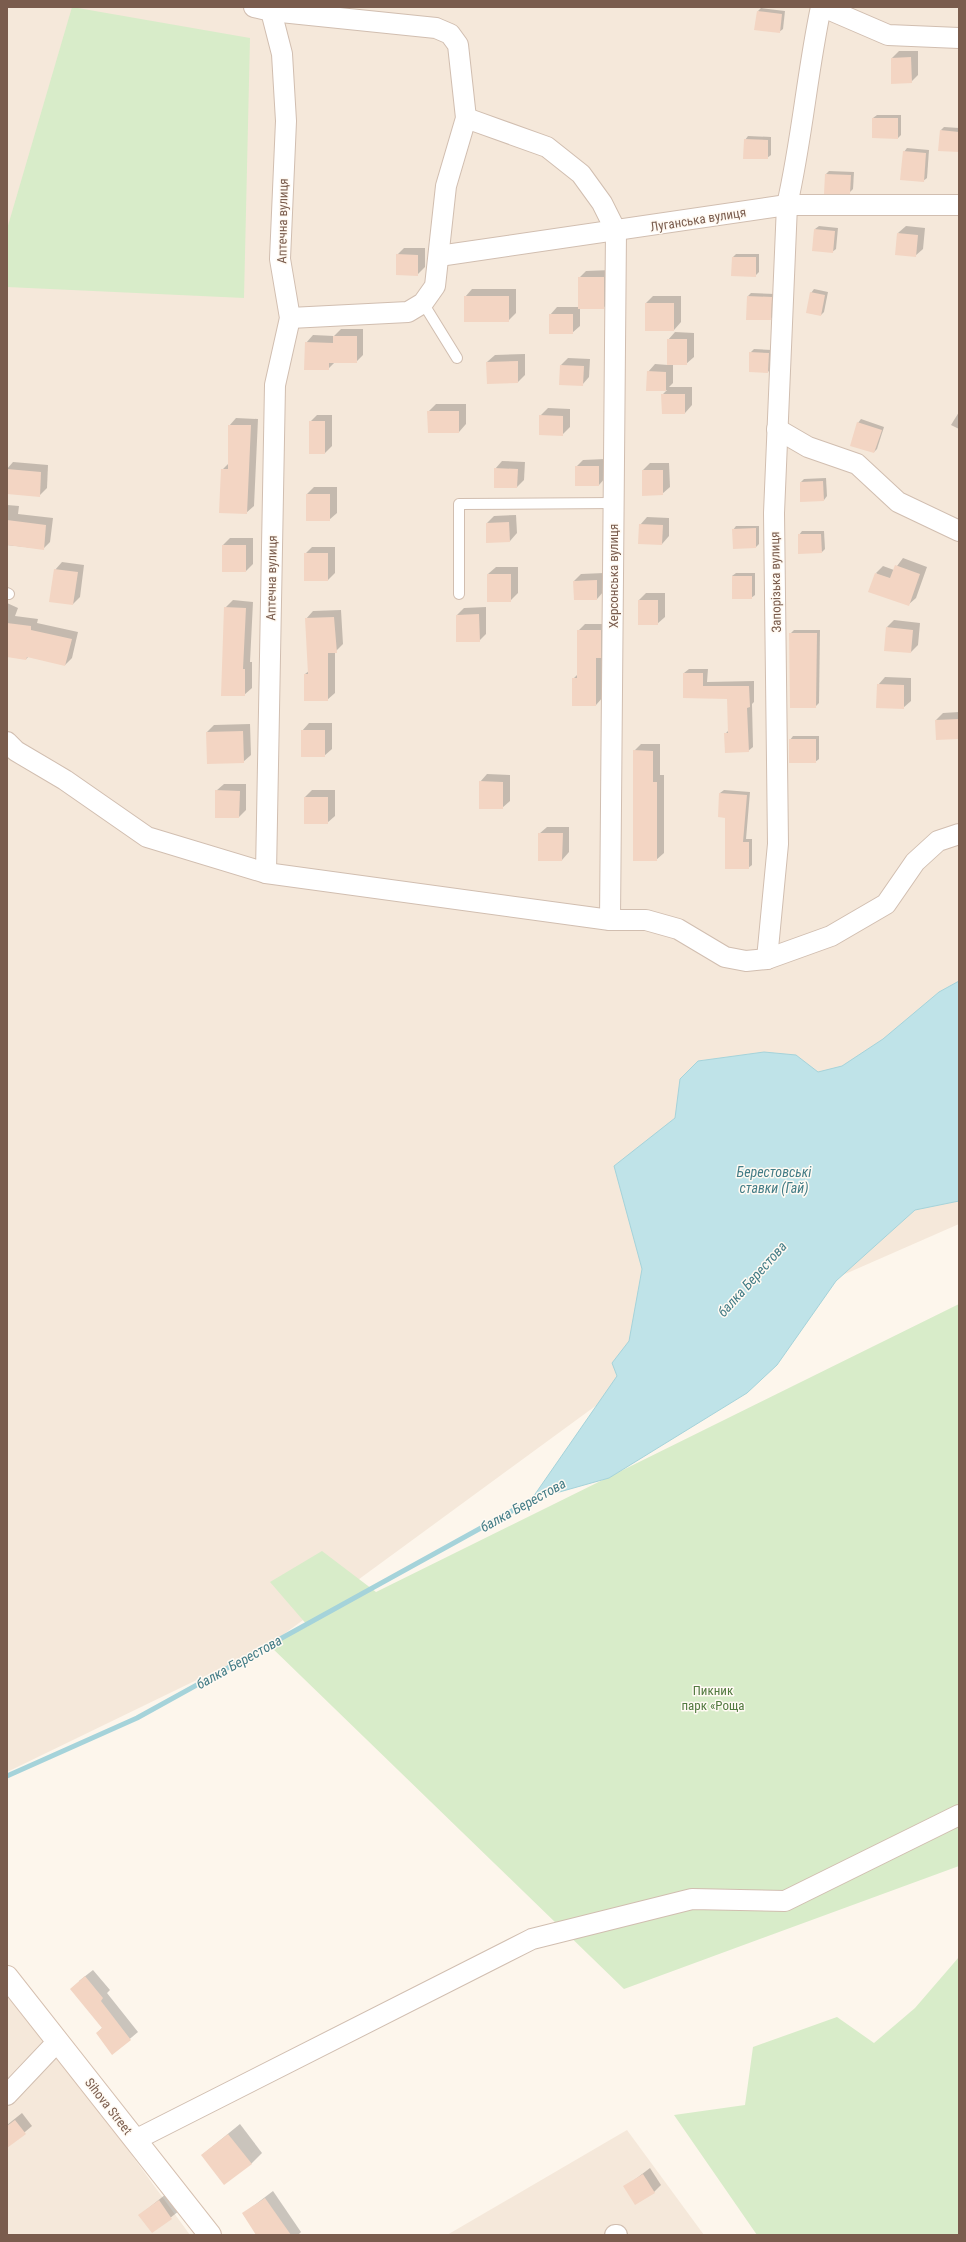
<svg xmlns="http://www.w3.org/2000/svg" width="966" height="2242" font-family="'Roboto Condensed',sans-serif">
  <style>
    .residential { fill: #f5e8da }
    .green { fill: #d8ecc9 }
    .water { fill: #bfe3e8; stroke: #a5d3da }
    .shadow { fill: #0003 }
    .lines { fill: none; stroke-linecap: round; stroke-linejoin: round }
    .stream { stroke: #a5d3da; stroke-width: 5 }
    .building { fill: #f3d5c3 }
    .lane-casing { stroke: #d1beb0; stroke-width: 12 }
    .street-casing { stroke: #d1beb0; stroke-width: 22 }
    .secondary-casing { stroke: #d6c0b0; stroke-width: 24 }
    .lane { stroke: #fff; stroke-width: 10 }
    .street { stroke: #fff; stroke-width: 20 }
    .secondary { stroke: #fff; stroke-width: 22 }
    .labels { text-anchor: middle; stroke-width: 3; stroke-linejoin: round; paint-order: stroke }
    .street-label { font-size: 13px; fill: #7a5c4d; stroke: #fffaf3 }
    .park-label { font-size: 13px; fill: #537a41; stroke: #fffaf3 }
    .water-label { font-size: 14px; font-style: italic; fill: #437c86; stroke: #fffaf3 }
  </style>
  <rect width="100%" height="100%" fill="#fdf6ec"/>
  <!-- residential -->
  <g class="residential">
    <polygon points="7,7 959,7 959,1224 672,1350 269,1645 7,1772"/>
    <polygon points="7,1984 190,2235 7,2235"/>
    <polygon points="627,2130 704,2235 447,2235"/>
  </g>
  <!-- green -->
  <g class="green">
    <polygon points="72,7 250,38 244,298 7,287 7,229"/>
    <polygon points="959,1304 959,1866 624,1989 269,1645 308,1626 270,1582 322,1551 376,1592"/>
    <polygon points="959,1957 959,2235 757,2235 674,2115 745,2105 753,2047 837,2017 874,2043 915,2008"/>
  </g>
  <!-- water -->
  <polygon class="water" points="959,981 959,1201 915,1210 836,1281 777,1365 747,1393 609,1478 531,1500 617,1376 612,1363 629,1341 642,1269 614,1166 675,1118 680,1079 698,1061 764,1052 796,1055 818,1072 842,1066 883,1039 939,992"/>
  <!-- shadow -->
  <g class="shadow">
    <polygon points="761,8 785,11 783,29 779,32 758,11"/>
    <polygon points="899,51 918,51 918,75 911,82 892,58"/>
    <polygon points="877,115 901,115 901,135 898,138 873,118"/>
    <polygon points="944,127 959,128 959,151 941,130"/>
    <polygon points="748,136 771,137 771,155 767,158 745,140"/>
    <polygon points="907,148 929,150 927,178 923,181 904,152"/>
    <polygon points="829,171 854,172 853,189 850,192 826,174"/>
    <polygon points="819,226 838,228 836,249 832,252 815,229"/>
    <polygon points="906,226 925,228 923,249 915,256 898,233"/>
    <polygon points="404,248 425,248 425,267 417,275 397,255"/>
    <polygon points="736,254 759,254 759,272 755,276 733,257"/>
    <polygon points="611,270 611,301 603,308 580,308 580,326 572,333 550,315 557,307 579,307 579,278 586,271"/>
    <polygon points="472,289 516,289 516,313 508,321 465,297"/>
    <polygon points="814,289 828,292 824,312 821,315 811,293"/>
    <polygon points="751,293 775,294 774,316 770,319 748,296"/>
    <polygon points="653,296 681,296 681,322 674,330 646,330 646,303"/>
    <polygon points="341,329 363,329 363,355 356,362 335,362 328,369 306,343 313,335 334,336"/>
    <polygon points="675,332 694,333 694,357 686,364 673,364 673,383 669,387 692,387 692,405 685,413 662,395 667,390 647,390 648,372 655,364 668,365 668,340"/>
    <polygon points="754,349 772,350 771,368 768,372 750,353"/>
    <polygon points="525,354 525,375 518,382 487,362 495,355"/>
    <polygon points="568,358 590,359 589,377 582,385 561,365"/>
    <polygon points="436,404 466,404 466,424 459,432 428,412"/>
    <polygon points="548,408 570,409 570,427 562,435 540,416"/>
    <polygon points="959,412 959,429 951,425"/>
    <polygon points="317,415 332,415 332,446 325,453 310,422"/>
    <polygon points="236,418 258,419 254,506 246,513 222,470 229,463 229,426"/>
    <polygon points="861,419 884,427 877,449 874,452 858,423"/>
    <polygon points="605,459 606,477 599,485 576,467 583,460"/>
    <polygon points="502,461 525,462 524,480 517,487 495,487 495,469"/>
    <polygon points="13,462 48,465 47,488 39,496 7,493 7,469"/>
    <polygon points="650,463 669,463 670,487 662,494 643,470"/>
    <polygon points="826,478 827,496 824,500 801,482 804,479"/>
    <polygon points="314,487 337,487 337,513 329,520 307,494"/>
    <polygon points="7,505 19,506 18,514 53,518 50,542 43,549 7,545"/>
    <polygon points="516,515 517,533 510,541 487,523 494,516"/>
    <polygon points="647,517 669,518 669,536 662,544 640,525"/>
    <polygon points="736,526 759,526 759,544 756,547 733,530"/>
    <polygon points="802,531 824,531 825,549 822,552 799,535"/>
    <polygon points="230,538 253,538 253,564 246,571 223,545"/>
    <polygon points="312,547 335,547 335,573 328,580 305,554"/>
    <polygon points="903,558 927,567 916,598 908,605 876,573 883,566 894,570"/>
    <polygon points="62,562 84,565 80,597 73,604 55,570"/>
    <polygon points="496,567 518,567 518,593 511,600 488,574"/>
    <polygon points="604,573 604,591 597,599 574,581 581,574"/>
    <polygon points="736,573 755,573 755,595 751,598 732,576"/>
    <polygon points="646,593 665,593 665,617 657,624 639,600"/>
    <polygon points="233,600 253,602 250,662 252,662 252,688 244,695 225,608"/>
    <polygon points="7,603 18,608 15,616 38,619 37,623 78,632 72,658 65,665 29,656 26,659 7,642"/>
    <polygon points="486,607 486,634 479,641 457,615 464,608"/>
    <polygon points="341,610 343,644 335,652 335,693 327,700 305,674 309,671 306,619 313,611"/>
    <polygon points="894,620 920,623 918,645 911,652 887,627"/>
    <polygon points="585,624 608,624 603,697 596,705 573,679 578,674 578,631"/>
    <polygon points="794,630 820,630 819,703 815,707 790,634"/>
    <polygon points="689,669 708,669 707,682 754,681 754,702 752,704 753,747 748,751 725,734 729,730 728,698 684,697 684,673"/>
    <polygon points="885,677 911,678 911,701 903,708 878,685"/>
    <polygon points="959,712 959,738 936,720 943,713"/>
    <polygon points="309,723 332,723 332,749 324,756 302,731"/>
    <polygon points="250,724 251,755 243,762 207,732 214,725"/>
    <polygon points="793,736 819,736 819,759 815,762 790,740"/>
    <polygon points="641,744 660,744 660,775 664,775 664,853 656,860 634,751"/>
    <polygon points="487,774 510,775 510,801 502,808 480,782"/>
    <polygon points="224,784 246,784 246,810 239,817 216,791"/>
    <polygon points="312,790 335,790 335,816 327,823 305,797"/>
    <polygon points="724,790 750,792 746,839 752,839 752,865 748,868 726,817 720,793"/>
    <polygon points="547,827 569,827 569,852 562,860 539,834"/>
    <polygon points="93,1970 110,1990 107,1993 138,2032 113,2053 97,2033 103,2027 79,1981"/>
    <polygon points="22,2113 32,2126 7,2147 7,2125"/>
    <polygon points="240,2124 262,2153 251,2164 202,2155"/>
    <polygon points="650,2168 661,2185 654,2192 625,2187"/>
    <polygon points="273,2191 301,2232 298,2235 258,2235 243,2214"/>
    <polygon points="166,2194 179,2211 152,2232 140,2215"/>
  </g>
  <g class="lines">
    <!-- stream -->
    <polyline class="stream" points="7,1776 137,1718 537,1497"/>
  </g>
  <!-- building -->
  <g class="building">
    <polygon points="757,11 782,14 780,33 754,30"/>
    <polygon points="911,57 912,83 891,84 891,58"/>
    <polygon points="872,118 898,118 898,139 872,138"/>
    <polygon points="940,130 959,132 959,152 938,151"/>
    <polygon points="744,139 768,140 768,159 743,159"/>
    <polygon points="903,151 926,153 924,182 900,180"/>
    <polygon points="825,174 851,175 850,194 824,194"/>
    <polygon points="814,229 835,231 833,253 812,251"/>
    <polygon points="897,233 918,235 916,257 895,255"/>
    <polygon points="396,254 418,255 418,276 396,275"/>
    <polygon points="732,257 756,257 756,277 731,276"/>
    <rect x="578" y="277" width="26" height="32"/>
    <polygon points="810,292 825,295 821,316 806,313"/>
    <rect x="464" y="296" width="45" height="26"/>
    <polygon points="747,296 772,297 771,320 746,320"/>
    <rect x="645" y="303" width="29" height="28"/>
    <rect x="549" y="314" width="24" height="20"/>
    <polygon points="333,336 357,336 357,363 329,363 329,370 304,370 305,342 333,343"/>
    <rect x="667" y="339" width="20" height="26"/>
    <polygon points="749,352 769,353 768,373 749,372"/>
    <polygon points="518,361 518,383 487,384 486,362"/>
    <polygon points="560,365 584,366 583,386 559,385"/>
    <polygon points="647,371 666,372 666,391 646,391"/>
    <polygon points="661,394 685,394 685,414 662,414"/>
    <polygon points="427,411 459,411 459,433 428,433"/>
    <polygon points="539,415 563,416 563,436 539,435"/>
    <rect x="309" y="421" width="16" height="33"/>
    <polygon points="857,422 882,430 874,453 850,446"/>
    <polygon points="228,425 251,425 247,514 219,513 221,469 228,469"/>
    <rect x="575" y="466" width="24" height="20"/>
    <polygon points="494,468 518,469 517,488 494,488"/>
    <polygon points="7,469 41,472 40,497 7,494"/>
    <polygon points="642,470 663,470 663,495 642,496"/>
    <polygon points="823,481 824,501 800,502 800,482"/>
    <rect x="306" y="494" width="24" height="27"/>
    <polygon points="7,520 46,525 44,550 7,545"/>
    <polygon points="509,522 510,542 486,543 486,523"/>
    <polygon points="639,524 663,525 662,545 638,544"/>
    <polygon points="756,528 756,548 733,549 732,529"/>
    <polygon points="798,534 821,534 822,553 798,554"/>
    <rect x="222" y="545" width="24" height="27"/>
    <rect x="304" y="553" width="24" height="28"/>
    <polygon points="895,565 920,574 909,606 868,592 875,573 890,578"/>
    <polygon points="54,569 78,572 73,605 49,602"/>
    <rect x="487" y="574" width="24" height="28"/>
    <rect x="732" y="576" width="20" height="23"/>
    <polygon points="597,580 597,600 574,600 573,581"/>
    <rect x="638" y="600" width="20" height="25"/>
    <polygon points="224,607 246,608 243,669 245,669 245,696 221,696"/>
    <polygon points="479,614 480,642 456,642 456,615"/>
    <polygon points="334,617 337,653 328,653 328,701 304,701 304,674 308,674 305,618"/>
    <polygon points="7,623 31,626 31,630 72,639 65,666 27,657 26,660 7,657"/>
    <polygon points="886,627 913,630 911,653 884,651"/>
    <polygon points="577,630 601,630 601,658 596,658 596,706 572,706 572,678 577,678"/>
    <polygon points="789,633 817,633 816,708 790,708"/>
    <polygon points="683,673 703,673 703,686 749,686 750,707 747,708 749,752 725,753 724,733 728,733 727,699 683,698"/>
    <polygon points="877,684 904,685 904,709 876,708"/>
    <polygon points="959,719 959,739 936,740 935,720"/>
    <rect x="301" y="730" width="24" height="27"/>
    <polygon points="243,731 244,763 207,764 206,732"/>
    <rect x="789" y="739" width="27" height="24"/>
    <polygon points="633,750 653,751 653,782 657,782 657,861 633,861"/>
    <polygon points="479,781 503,782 503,809 479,809"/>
    <polygon points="215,790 240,791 239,818 215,818"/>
    <polygon points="719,793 747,795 743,842 749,842 749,869 725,869 725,818 718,817"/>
    <rect x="304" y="797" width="24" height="27"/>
    <polygon points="538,833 563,833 562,861 538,861"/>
    <polygon points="85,1976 103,1998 101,2001 131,2040 112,2055 96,2033 102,2028 70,1989"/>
    <polygon points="15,2120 26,2134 7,2148 7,2126"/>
    <polygon points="228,2134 252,2164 224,2185 201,2155"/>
    <polygon points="643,2174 655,2193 635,2205 623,2186"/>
    <polygon points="265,2198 291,2235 256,2235 242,2213"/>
    <polygon points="159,2200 172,2219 152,2233 138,2215"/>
  </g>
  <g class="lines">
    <!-- lane casing -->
    <g class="lane-casing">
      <g id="lane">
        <polyline points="423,303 457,358"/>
        <polyline points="7,593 9,594"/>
        <polyline points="459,594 459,504 614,503"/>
      </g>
    </g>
    <!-- street casing -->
    <g class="street-casing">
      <g id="street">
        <polyline points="823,7 888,35 959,38"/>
        <polyline points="271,11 436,28 450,34 458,45 466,118 446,186 435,286 423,303 408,312 290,318"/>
        <polyline points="466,118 547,147 581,174 602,203 616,231 610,920"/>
        <polyline points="439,256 787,205 959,205"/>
        <polyline points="777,429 808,447 857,464 898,502 959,531"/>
        <polyline points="7,742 16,751 65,780 147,837 266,873 275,385 290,318 280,259 286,121 282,54 271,11 254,7"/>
        <polyline points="266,873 610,920 646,920 678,929 725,957 746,961 767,959 831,936 886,904 915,862 938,841 959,834"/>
        <path d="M767 959 778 844 774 513 787 205C802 140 807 73 821 7"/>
        <polyline points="7,2095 58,2041"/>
        <polyline points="135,2140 532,1939 692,1899 785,1901 959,1815"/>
        <polyline points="615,2235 617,2235"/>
      </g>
    </g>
    <!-- secondary casing -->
    <g class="secondary-casing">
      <polyline id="secondary" points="7,1977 210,2235"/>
    </g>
    <!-- lane -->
    <use href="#lane" class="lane"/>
    <!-- street -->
    <use href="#street" class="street"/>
    <!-- secondary -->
    <use href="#secondary" class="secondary"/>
  </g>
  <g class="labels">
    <!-- street labels -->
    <g class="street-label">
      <text transform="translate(698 219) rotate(-9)" y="5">Луганська вулиця</text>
      <text transform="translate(282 221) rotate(-89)" y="5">Аптечна вулиця</text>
      <text transform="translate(613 576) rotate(-90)" y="5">Херсонська вулиця</text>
      <text transform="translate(271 578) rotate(-89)" y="5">Аптечна вулиця</text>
      <text transform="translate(775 582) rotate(-91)" y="5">Запорізька вулиця</text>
      <text transform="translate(109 2106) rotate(52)" y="5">Sihova Street</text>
    </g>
    <!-- park labels -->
    <g class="park-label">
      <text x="713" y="1695">Пикник<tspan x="713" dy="15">парк «Роща</tspan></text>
    </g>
    <!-- water labels -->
    <g class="water-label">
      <text x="774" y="1177">Берестовські<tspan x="774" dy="16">ставки (Гай)</tspan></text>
      <text transform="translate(752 1279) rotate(-48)" y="5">балка Берестова</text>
      <text transform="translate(523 1505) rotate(-29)" y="5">балка Берестова</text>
      <text transform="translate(239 1662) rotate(-29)" y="5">балка Берестова</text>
    </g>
  </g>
  <!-- border -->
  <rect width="966" height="2242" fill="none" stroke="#7a5c4d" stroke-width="16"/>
</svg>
